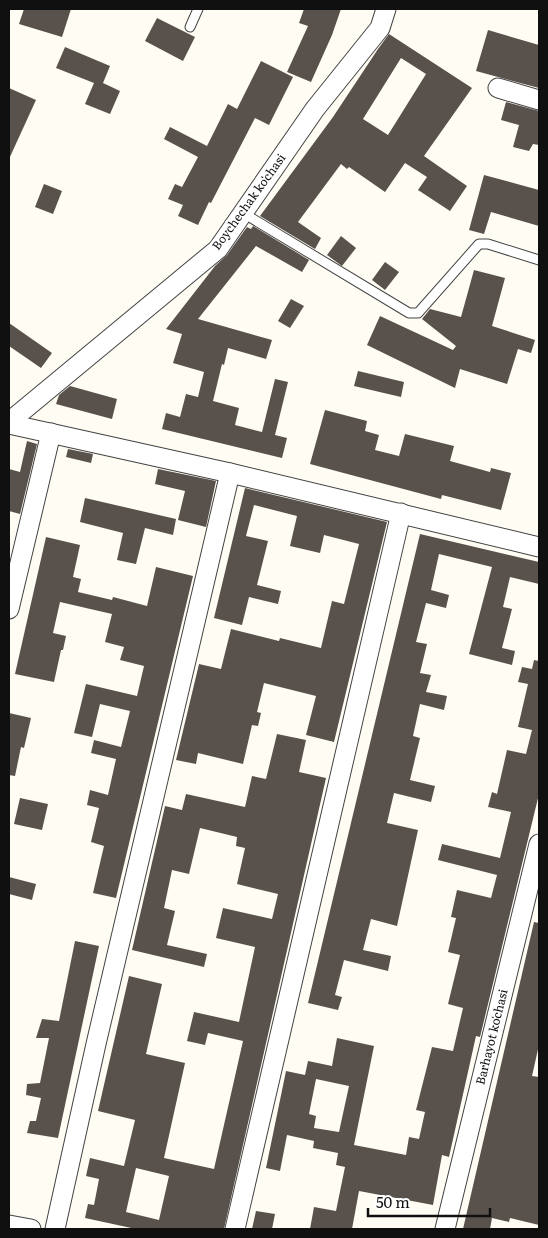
<svg xmlns="http://www.w3.org/2000/svg" width="548" height="1238" font-family="Literata,serif">
  <style>
    .building { fill: #59524c; fill-rule: evenodd }
    .lines { fill: none; stroke-linecap: round; stroke-linejoin: round }
    .lane-casing { stroke: #434343; stroke-width: 11 }
    .street-casing { stroke: #434343; stroke-width: 21 }
    .lane { stroke: #fff; stroke-width: 9 }
    .street { stroke: #fff; stroke-width: 19 }
    .labels { text-anchor: middle; stroke-width: 5; stroke-linejoin: round; paint-order: stroke }
    .street-label { font-size: 12px; fill: #101010; stroke: #fff }
  </style>
  <rect width="100%" height="100%" fill="#fffdf3"/>
  <!-- building -->
  <g class="building">
    <polygon points="24,9 71,9 62,37 19,24"/>
    <polygon points="304,9 341,9 332,35 311,82 287,72 308,26 299,23"/>
    <polygon points="157,18 195,37 183,61 145,41"/>
    <polygon points="488,30 539,45 539,88 476,71"/>
    <path d="M389 34 472 88 424 156 467 186 450 211 418 190 427 177 405 163 385 192 349 167 347 169 341 164 298 222 321 238 315 249 260 216 333 117 378 49ZM401 58 426 74 388 135 363 119Z"/>
    <polygon points="65,47 110,66 103,83 120,91 110,114 85,104 94,83 56,68"/>
    <polygon points="261,61 293,77 269,125 255,118 211,203 209,202 198,225 178,216 183,205 168,199 175,184 182,187 198,157 164,139 170,127 207,146 228,104 237,109"/>
    <polygon points="9,88 36,100 9,159"/>
    <polygon points="506,102 539,111 539,145 533,144 529,151 513,147 519,125 501,120"/>
    <polygon points="484,175 539,190 539,226 491,212 484,234 469,230"/>
    <polygon points="44,184 62,191 53,214 35,207"/>
    <polygon points="253,226 309,260 302,272 256,246 198,319 272,340 266,359 228,348 224,365 222,364 213,401 239,408 235,425 262,432 275,379 288,382 275,435 287,438 282,458 162,429 166,413 180,417 186,394 198,397 204,372 173,363 182,334 166,329 215,266 227,255 247,227 251,229"/>
    <polygon points="341,236 356,248 342,266 327,255"/>
    <polygon points="385,262 399,272 385,290 372,280"/>
    <polygon points="474,270 505,278 492,326 535,340 531,353 518,349 507,384 460,369 455,388 367,345 380,316 453,350 456,346 422,319 430,309 461,317"/>
    <polygon points="291,299 304,306 290,328 278,321"/>
    <polygon points="9,323 52,353 41,368 9,346"/>
    <polygon points="358,371 404,382 401,397 354,386"/>
    <polygon points="70,386 117,399 112,419 56,404 59,395"/>
    <polygon points="325,410 367,421 365,431 379,435 375,450 399,456 405,434 454,446 450,461 490,472 491,468 511,473 501,510 442,495 441,499 310,464"/>
    <polygon points="27,441 37,444 20,514 9,511 9,469 20,472"/>
    <polygon points="68,449 93,454 91,463 66,457"/>
    <polygon points="158,469 216,481 206,527 178,520 185,491 155,484"/>
    <polygon points="245,488 387,522 334,742 306,735 316,696 264,683 257,712 261,713 258,726 252,725 243,764 198,753 196,764 176,760 199,664 221,669 231,629 279,641 280,638 321,648 332,601 344,604 359,544 324,535 320,553 290,546 297,516 254,505 246,536 268,541 257,585 281,591 278,604 249,597 242,625 214,618"/>
    <polygon points="85,498 176,519 173,535 145,528 136,564 117,560 123,533 80,522"/>
    <polygon points="420,534 539,562 539,584 510,577 503,607 512,609 502,648 515,651 512,665 469,654 492,567 439,554 431,590 449,595 446,608 426,603 416,642 427,644 420,673 431,675 426,692 447,696 444,710 420,704 413,736 420,738 410,780 435,786 431,802 394,793 387,823 418,830 397,926 371,919 363,950 391,956 388,971 344,960 335,995 342,997 338,1010 308,1003"/>
    <polygon points="46,537 80,545 73,577 81,579 78,592 112,600 113,597 147,606 156,567 193,576 116,898 93,893 104,846 91,842 99,808 87,805 90,790 108,795 116,759 91,753 94,740 121,747 130,711 100,704 92,737 74,733 86,684 137,696 144,666 120,660 124,647 105,642 112,614 60,602 53,633 66,636 63,650 61,650 54,682 15,674"/>
    <path d="M534 660 539 661V794L480 1037 476 1036 449 1157 442 1155 433 1205 359 1191 352 1229H310L314 1207 336 1211 345 1167 336 1165 338 1153 313 1148 314 1141 287 1135 280 1171 266 1168 286 1071 305 1075 308 1061 332 1066 337 1038 374 1046 354 1145 406 1155 409 1137 419 1139 425 1112 416 1110 432 1047 453 1051 463 1008 448 1004 460 955 448 952 456 918 451 917 457 890 491 898 497 875 438 860 442 844 500 858 511 812 488 807 492 792 497 794 507 750 526 754 532 730 518 727 528 684 518 682 522 667 532 669ZM316 1079 349 1086 339 1132 314 1128 316 1116 309 1114Z"/>
    <polygon points="9,713 31,718 24,748 21,747 15,776 9,775"/>
    <path d="M277 734 306 740 299 772 326 778 224 1229H136L85 1218 88 1204 94 1205 99 1179 86 1176 90 1158 124 1166 135 1120 98 1111 129 976 162 984 146 1054 185 1063 164 1158 214 1169 243 1041 208 1033 205 1045 187 1041 194 1012 239 1022 255 947 216 938 223 908 272 919 278 894 237 884 245 848 236 846 237 837 200 828 189 874 172 870 164 908 175 911 167 945 207 954 204 967 132 950 165 806 182 810 186 794 245 807 252 776 266 779ZM136 1168 169 1176 159 1220 126 1212Z"/>
    <polygon points="20,798 48,804 42,830 14,824"/>
    <polygon points="9,877 36,884 32,900 9,894"/>
    <polygon points="534,922 539,923 539,1045 532,1076 539,1077 539,1225 510,1218 509,1222 492,1218 490,1229 463,1229"/>
    <polygon points="75,941 99,946 58,1138 27,1133 30,1121 36,1121 41,1098 26,1095 27,1084 40,1083 49,1038 36,1038 42,1019 59,1021"/>
    <polygon points="256,1211 275,1214 272,1229 252,1229"/>
  </g>
  <g class="lines">
    <!-- lane casing -->
    <g class="lane-casing">
      <g id="lane">
        <polyline points="190,27 198,9"/>
        <polyline points="243,213 409,313 418,313 479,244 488,244 539,260"/>
      </g>
    </g>
    <!-- street casing -->
    <g class="street-casing">
      <g id="street">
        <polyline points="498,88 539,100"/>
        <polyline points="9,422 218,249 315,109 380,28 386,9"/>
        <polyline points="9,424 230,473 539,547"/>
        <polyline points="9,609 51,433"/>
        <polyline points="9,1225 31,1229"/>
        <polyline points="55,1229 96,1044 230,473"/>
        <polyline points="235,1229 401,513"/>
        <polyline points="445,1229 539,844"/>
      </g>
    </g>
    <!-- lane -->
    <use href="#lane" class="lane"/>
    <!-- street -->
    <use href="#street" class="street"/>
  </g>
  <g class="labels">
    <!-- street labels -->
    <g class="street-label">
      <text transform="translate(249 202) rotate(-54)" y="4">Boychechak koʻchasi</text>
      <text transform="translate(492 1037) rotate(-76)" y="4">Barhayot koʻchasi</text>
    </g>
  </g>
  <!-- border -->
  <rect width="548" height="1238" fill="none" stroke="#101010" stroke-width="20"/>
  <!-- scale -->
  <path d="M368 1208v8h122v-8" fill="none" stroke="#101010" stroke-width="2.5"/>
  <text x="376" y="1208" font-size="15" fill="#101010" stroke="#ffffff" stroke-width="4" paint-order="stroke">50 m</text>
</svg>
